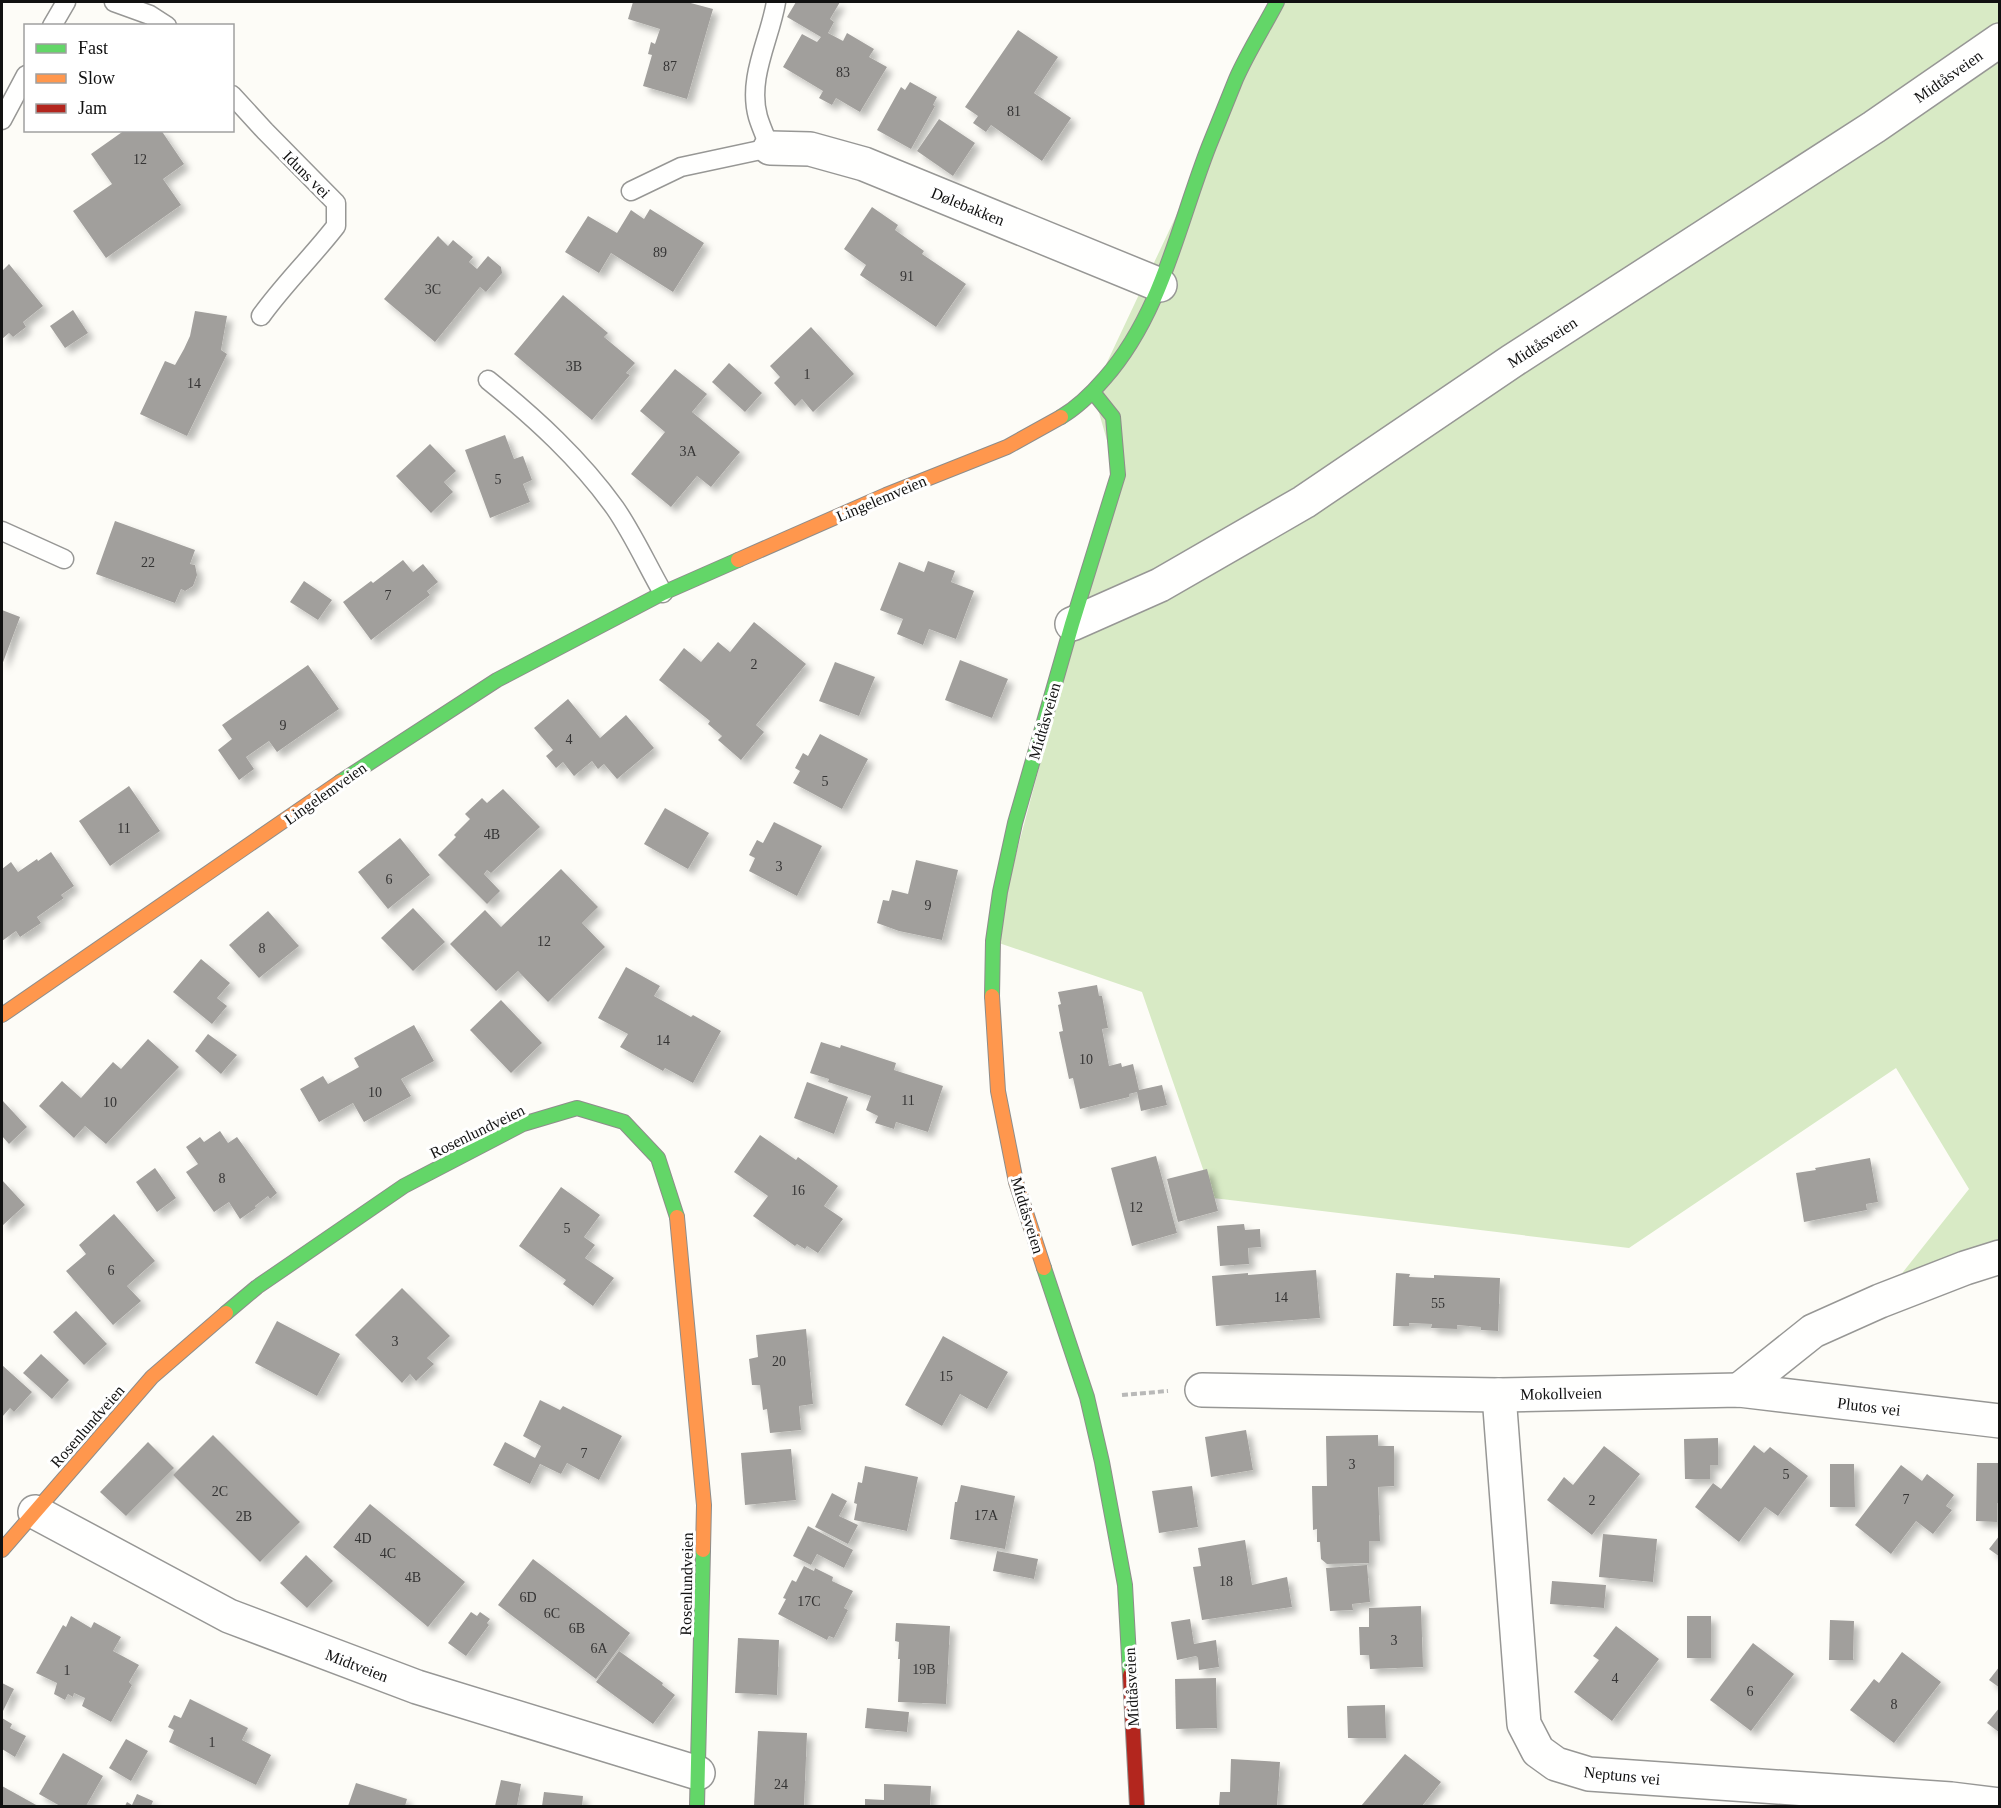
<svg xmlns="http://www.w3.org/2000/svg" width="2001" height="1808" font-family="'Times New Roman',serif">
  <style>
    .forest { fill: #d8eac5 }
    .building { fill: #a19f9c; filter: url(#shadow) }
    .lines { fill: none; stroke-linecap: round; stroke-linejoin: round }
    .lane-casing { stroke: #979795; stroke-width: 21 }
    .street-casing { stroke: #979795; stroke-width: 36 }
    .fast-casing { stroke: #8e8d8b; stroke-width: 16 }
    .slow-casing { stroke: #8e8d8b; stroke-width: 16 }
    .jam-casing { stroke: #8e8d8b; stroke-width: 16 }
    .path { stroke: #b9b9b8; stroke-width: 4; stroke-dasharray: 6 3; stroke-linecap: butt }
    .lane { stroke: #fffffe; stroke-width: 18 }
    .street { stroke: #fffffe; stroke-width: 33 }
    .fast { stroke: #63d668; stroke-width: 14 }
    .slow { stroke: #ff974d; stroke-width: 14 }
    .jam { stroke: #b3261e; stroke-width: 14 }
    .labels { text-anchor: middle; stroke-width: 6; stroke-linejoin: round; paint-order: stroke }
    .number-label { font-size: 14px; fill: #353434 }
    .street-label { font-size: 16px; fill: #111; stroke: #fff }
  </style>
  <defs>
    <filter id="shadow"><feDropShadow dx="5.5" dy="5.5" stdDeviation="3" flood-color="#0004"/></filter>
  </defs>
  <rect width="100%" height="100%" fill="#fdfcf7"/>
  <!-- forest -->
  <polygon class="forest" points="1277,2 1999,2 1999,1263 1880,1301 1969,1189 1896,1068 1629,1248 1213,1198 1142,992 993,941 1117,475 1093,392"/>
  <!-- building -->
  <g class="building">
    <polygon points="633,2 687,2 713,9 687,99 643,86 652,55 648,54 651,42 655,44 660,29 628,19"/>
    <polygon points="796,2 840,2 830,19 834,22 828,33 843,41 847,33 874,49 869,57 887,67 860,112 836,98 832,105 819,98 823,91 783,67 802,34 817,42 821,37 787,17"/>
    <polygon points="1018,30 1058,57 1034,93 1071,118 1042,161 991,125 986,132 973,123 978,116 965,107"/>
    <polygon points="910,82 937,97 933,105 935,106 911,149 877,130 901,87 905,90"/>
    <polygon points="939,119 975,143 953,176 917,151"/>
    <polygon points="125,130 161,130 184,164 163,179 181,205 106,258 73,211 112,184 91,154"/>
    <polygon points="872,207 898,225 895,230 924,251 922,254 966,284 936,327 860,275 866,265 844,249"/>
    <polygon points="650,209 704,243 673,292 611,253 599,273 565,252 588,216 617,233 631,210 644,219"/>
    <polygon points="438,236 448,246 453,240 473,257 469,262 477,269 488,256 501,267 502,273 486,292 480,287 435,342 384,299"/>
    <polygon points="9,264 43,306 23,322 26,327 13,337 9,333 2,339 2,271"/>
    <polygon points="563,295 608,333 604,337 635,363 626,373 630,375 592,420 514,354"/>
    <polygon points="73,310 88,333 65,348 50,326"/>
    <polygon points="195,311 227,316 221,350 227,354 187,436 140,414 165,361 175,365 184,349 190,336"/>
    <polygon points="811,327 854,374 813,412 802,399 795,406 774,383 780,377 770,366"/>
    <polygon points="729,363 762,393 745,412 712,382"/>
    <polygon points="675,369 707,394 692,412 740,452 711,487 697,476 671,507 631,474 665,432 640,411"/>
    <polygon points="505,435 514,459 523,456 532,480 523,484 530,502 490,518 465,450"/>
    <polygon points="430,444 456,471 444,482 453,492 431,513 396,476"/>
    <polygon points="115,521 195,550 190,564 195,565 197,575 193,586 185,591 181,589 175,603 96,574"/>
    <polygon points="403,560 413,572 423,564 438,582 427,591 430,595 371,640 343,602 371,581 373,583"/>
    <polygon points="928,561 955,571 951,582 974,591 956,639 929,629 923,645 897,634 903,619 880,610 899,562 924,572"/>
    <polygon points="304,581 332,600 318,620 290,602"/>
    <polygon points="2,610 20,617 2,665"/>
    <polygon points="754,622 806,664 756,725 764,732 741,760 718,740 722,736 708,724 710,721 659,680 684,648 701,662 718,642 730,652"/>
    <polygon points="960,660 1008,679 992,718 945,700"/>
    <polygon points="835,662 875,677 859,716 819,701"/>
    <polygon points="308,665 339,709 277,752 269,741 246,757 254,769 239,780 218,750 232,739 222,725"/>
    <polygon points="568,699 600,738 626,715 654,748 617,779 604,764 598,769 592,761 574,776 563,762 556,768 546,756 553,750 534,728"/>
    <polygon points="820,734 868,759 842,809 793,783 800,771 795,768 803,753 808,756"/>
    <polygon points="129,786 160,831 110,866 79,821"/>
    <polygon points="503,789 540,827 491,873 487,870 484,874 500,891 487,904 438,855 456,837 454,835 470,819 465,814 482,798 487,803"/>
    <polygon points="665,808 709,833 688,869 644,844"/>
    <polygon points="774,822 822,846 797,896 749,871 755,858 749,855 757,840 763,843"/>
    <polygon points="400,838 430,875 388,909 358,872"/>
    <polygon points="51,852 74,886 61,895 64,898 37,917 41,923 20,937 16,931 2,941 2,869 11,862 18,872 37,859 38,861"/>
    <polygon points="916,860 958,870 942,940 899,931 877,923 883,900 889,901 892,890 908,894"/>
    <polygon points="561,869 598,907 582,923 605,947 548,1002 518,971 496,991 450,944 485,910 501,927"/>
    <polygon points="413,908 445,942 413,971 381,938"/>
    <polygon points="268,911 299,946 259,978 229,945"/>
    <polygon points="201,959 230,983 217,998 227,1006 212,1024 173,992"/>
    <polygon points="626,967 660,986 654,996 691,1017 693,1015 721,1031 693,1083 665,1068 663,1071 620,1047 628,1034 598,1018"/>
    <polygon points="1097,985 1099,996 1102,996 1108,1028 1102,1029 1109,1066 1121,1063 1122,1067 1133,1064 1139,1090 1162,1085 1167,1105 1141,1111 1137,1092 1129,1094 1129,1097 1080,1109 1073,1078 1069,1079 1059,1032 1063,1031 1058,1005 1061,1004 1058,992"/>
    <polygon points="501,1000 542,1043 511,1073 470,1030"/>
    <polygon points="414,1025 434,1061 401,1079 411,1096 364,1122 353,1103 319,1122 300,1089 323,1076 328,1084 359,1067 354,1058"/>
    <polygon points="208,1034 237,1055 221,1074 195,1051"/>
    <polygon points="148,1039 179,1067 106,1144 85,1126 74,1138 39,1106 62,1081 81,1098 113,1062 121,1069"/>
    <polygon points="821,1042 840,1048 841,1045 896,1063 894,1070 943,1086 928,1132 896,1122 894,1129 875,1123 878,1116 866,1110 871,1096 828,1082 829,1079 810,1073"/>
    <polygon points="807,1082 848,1097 834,1134 794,1118"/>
    <polygon points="2,1100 27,1127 9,1144 2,1136"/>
    <polygon points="220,1131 228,1143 237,1137 277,1193 270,1199 268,1196 255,1206 256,1208 240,1219 229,1202 214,1212 186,1172 198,1164 186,1147 200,1137 204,1142"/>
    <polygon points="760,1135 796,1160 798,1157 838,1186 824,1206 843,1219 818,1253 807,1246 805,1249 797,1244 795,1246 753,1216 768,1196 734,1172"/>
    <polygon points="1156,1156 1177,1233 1132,1246 1111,1168"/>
    <polygon points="1870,1158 1878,1202 1866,1204 1867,1210 1804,1222 1796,1173 1816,1170 1815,1168"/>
    <polygon points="155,1168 176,1198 157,1212 136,1182"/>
    <polygon points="1207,1169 1218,1211 1178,1222 1167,1179"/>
    <polygon points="2,1180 25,1205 2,1226"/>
    <polygon points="561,1187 600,1215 584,1237 595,1245 585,1258 614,1278 593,1306 563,1284 566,1280 519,1246"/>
    <polygon points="114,1214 155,1261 127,1286 141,1301 113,1325 66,1271 86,1254 79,1245"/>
    <polygon points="1244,1224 1245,1230 1260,1229 1261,1247 1248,1248 1249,1264 1220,1266 1217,1226"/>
    <polygon points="1316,1270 1320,1318 1216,1326 1212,1276 1248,1273 1248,1275"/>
    <polygon points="1396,1273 1410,1274 1409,1277 1434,1278 1434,1275 1500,1278 1498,1331 1481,1330 1481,1327 1457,1325 1457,1329 1431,1328 1432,1324 1409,1323 1409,1326 1393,1326"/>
    <polygon points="402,1288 450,1336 427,1358 434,1364 416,1381 410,1374 402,1383 355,1335"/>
    <polygon points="76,1311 107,1344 84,1365 53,1332"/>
    <polygon points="277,1321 340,1354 317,1396 255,1363"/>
    <polygon points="806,1329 813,1404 799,1406 801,1430 770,1433 767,1409 763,1410 760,1385 752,1385 749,1359 758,1357 756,1335"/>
    <polygon points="943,1336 1008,1372 987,1409 960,1394 942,1426 905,1405"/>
    <polygon points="41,1354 69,1380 52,1399 23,1373"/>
    <polygon points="2,1365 32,1392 14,1412 10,1408 2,1417"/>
    <polygon points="540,1400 560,1410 563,1406 622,1436 599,1480 567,1463 561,1474 540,1464 530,1484 493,1465 505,1442 535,1458 541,1446 523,1436"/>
    <polygon points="1246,1430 1253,1470 1211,1477 1205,1437"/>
    <polygon points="213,1435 300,1522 260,1562 173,1475"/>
    <polygon points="1378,1435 1378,1446 1394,1446 1394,1486 1378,1487 1380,1541 1369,1541 1369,1563 1327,1564 1321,1559 1320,1542 1317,1542 1317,1529 1313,1530 1312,1486 1327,1486 1326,1436"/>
    <polygon points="1718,1438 1718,1465 1710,1465 1710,1479 1685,1479 1684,1439"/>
    <polygon points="148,1442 174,1468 126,1516 100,1492"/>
    <polygon points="1754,1445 1764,1453 1770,1447 1808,1476 1778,1516 1765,1507 1739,1542 1695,1507 1713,1483 1721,1489"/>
    <polygon points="1604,1446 1640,1474 1592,1535 1547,1500 1564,1477 1573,1485"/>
    <polygon points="791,1449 796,1500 745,1505 741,1453"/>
    <polygon points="1977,1463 2000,1463 2000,1503 1997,1503 1997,1522 1976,1521"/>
    <polygon points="1830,1464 1854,1464 1855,1507 1830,1507"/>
    <polygon points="1901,1465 1922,1481 1927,1474 1954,1495 1946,1506 1952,1510 1933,1534 1916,1521 1891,1554 1855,1525"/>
    <polygon points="865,1466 918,1477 907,1531 854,1520 857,1504 854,1503 858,1482 862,1483"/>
    <polygon points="961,1485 1015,1496 1005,1549 950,1539 955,1502 957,1502"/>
    <polygon points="1192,1486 1198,1527 1159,1533 1152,1491"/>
    <polygon points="832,1493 847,1501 839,1516 858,1525 848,1544 815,1527"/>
    <polygon points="370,1504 465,1582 428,1627 333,1547"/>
    <polygon points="808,1526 853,1550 844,1568 817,1554 811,1565 793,1556"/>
    <polygon points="1603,1534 1657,1539 1653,1582 1599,1577"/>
    <polygon points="2000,1535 2000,1557 1989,1549"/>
    <polygon points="1245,1540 1252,1585 1287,1577 1292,1607 1202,1620 1193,1567 1201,1566 1198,1548"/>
    <polygon points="997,1551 1038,1559 1034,1579 993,1571"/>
    <polygon points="306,1555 333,1581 307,1608 280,1583"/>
    <polygon points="533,1559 630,1633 596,1679 498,1605"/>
    <polygon points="1367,1565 1370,1602 1352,1604 1353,1610 1330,1611 1326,1568"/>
    <polygon points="804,1566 814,1571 815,1568 833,1577 832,1581 853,1591 844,1608 848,1610 834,1638 829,1636 827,1640 778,1614 786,1599 783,1598 792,1580 796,1582"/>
    <polygon points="1552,1581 1606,1585 1604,1608 1550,1604"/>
    <polygon points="1421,1606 1423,1667 1370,1669 1369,1655 1360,1655 1359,1627 1369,1627 1369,1608"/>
    <polygon points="471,1612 477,1616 480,1612 490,1619 487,1623 489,1625 466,1656 448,1643"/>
    <polygon points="71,1616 91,1628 94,1622 121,1637 113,1651 139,1665 129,1682 132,1685 111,1722 82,1706 85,1698 74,1693 73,1697 68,1694 65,1700 54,1694 57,1683 36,1673 63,1625 66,1627"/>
    <rect x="1687" y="1616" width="24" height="42"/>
    <polygon points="1190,1619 1194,1644 1216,1640 1219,1667 1199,1670 1198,1658 1196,1656 1177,1660 1171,1622"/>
    <polygon points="1830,1620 1854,1621 1853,1660 1829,1660"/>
    <polygon points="896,1623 950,1626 946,1704 898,1702 900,1659 898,1659 899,1642 895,1641"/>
    <polygon points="1616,1626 1659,1659 1612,1721 1574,1692 1599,1660 1593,1656"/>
    <polygon points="738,1638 779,1640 777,1695 735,1693"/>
    <polygon points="1753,1643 1794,1674 1751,1731 1710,1700"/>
    <polygon points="619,1651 663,1683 662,1685 675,1695 653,1724 596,1682"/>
    <polygon points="1902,1652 1941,1682 1894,1743 1850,1710 1874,1679 1879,1683"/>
    <polygon points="2000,1666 2000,1688 1989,1680"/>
    <polygon points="1216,1678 1217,1728 1176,1729 1175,1679"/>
    <polygon points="2,1683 14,1689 2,1713"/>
    <polygon points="190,1699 248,1728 242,1740 271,1755 256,1785 169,1742 174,1730 168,1727 174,1715 181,1718"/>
    <polygon points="1385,1705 1386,1738 1348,1738 1347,1706"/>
    <polygon points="2000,1707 2000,1733 1987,1723"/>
    <polygon points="867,1708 909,1712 907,1732 865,1728"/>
    <polygon points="2,1718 12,1724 10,1728 26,1736 15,1757 2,1749"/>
    <polygon points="758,1731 807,1733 804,1806 754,1806"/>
    <polygon points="126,1739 148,1751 131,1781 109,1768"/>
    <polygon points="63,1753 103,1776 86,1806 60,1806 39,1794"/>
    <polygon points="1405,1754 1441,1782 1422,1806 1361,1806"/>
    <polygon points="1231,1759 1280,1762 1277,1806 1219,1806 1220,1792 1230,1792"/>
    <polygon points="501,1780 521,1784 517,1806 495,1806"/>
    <polygon points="356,1783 407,1799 405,1806 348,1806"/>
    <polygon points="884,1784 931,1786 930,1806 865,1806 865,1799 884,1800"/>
    <polygon points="2,1786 38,1806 2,1806"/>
    <polygon points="544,1792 583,1796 582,1806 542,1806"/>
    <polygon points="137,1794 153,1801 151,1806 125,1806 127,1802 132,1805"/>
  </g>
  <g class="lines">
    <!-- lane casing -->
    <g class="lane-casing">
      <g id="lane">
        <polyline points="114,2 150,15 167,26"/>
        <polyline points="52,26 66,2"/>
        <path d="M232 95 265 131 336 203V226C312 257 284 284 261 316"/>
        <polyline points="2,120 26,75"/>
        <path d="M631 191 681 167 770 148C766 138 761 127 758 117 747 78 770 39 776 2"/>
        <path d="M488 380C535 418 580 459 615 508 633 534 647 565 663 593"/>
        <polyline points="2,531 64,559"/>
      </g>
    </g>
    <!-- street casing -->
    <g class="street-casing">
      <g id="street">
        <polyline points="770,148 810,149 864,164 1160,285"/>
        <polyline points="1072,624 1160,585 1304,502 1512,361 1874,127 2000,40"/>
        <polyline points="1202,1390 1499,1395 1739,1390 2000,1421"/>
        <polyline points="1739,1390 1813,1331 1880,1301 1965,1268 2000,1257"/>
        <polyline points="1499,1395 1524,1724 1538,1751 1556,1764 1589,1774 1951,1799 2000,1805"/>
        <polyline points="35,1512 229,1616 417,1687 698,1773"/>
      </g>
    </g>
    <!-- fast casing -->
    <g class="fast-casing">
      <g id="fast">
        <path d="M1061 417C1078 407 1092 393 1105 378 1162 313 1178 225 1209 146 1218 124 1227 101 1236 79 1248 52 1264 27 1277 2"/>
        <polyline points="340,782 497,680 663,593 738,560"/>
        <polyline points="992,996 993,941 1000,892 1015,823 1072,624 1118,475 1113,417 1093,392"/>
        <polyline points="1044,1268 1087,1397 1102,1462 1125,1585 1130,1675"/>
        <polyline points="226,1313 257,1287 404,1186 523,1124 577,1108 624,1122 658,1158 677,1217"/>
        <polyline points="697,1806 703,1550"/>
      </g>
    </g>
    <!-- slow casing -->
    <g class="slow-casing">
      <g id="slow">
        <polyline points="738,560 886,495 1007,447 1061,417"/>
        <polyline points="992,996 998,1091 1016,1182 1044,1268"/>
        <polyline points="2,1015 340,782"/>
        <polyline points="677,1217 704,1505 703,1550"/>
        <polyline points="2,1550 152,1377 226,1313"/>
      </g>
    </g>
    <!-- jam casing -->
    <g class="jam-casing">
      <polyline id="jam" points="1130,1675 1137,1806"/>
    </g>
    <!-- path -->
    <polyline class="path" points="1122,1395 1168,1391"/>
    <!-- lane -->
    <use href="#lane" class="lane"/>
    <!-- street -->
    <use href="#street" class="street"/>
    <!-- fast -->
    <use href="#fast" class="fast"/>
    <!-- slow -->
    <use href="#slow" class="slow"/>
    <!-- jam -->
    <use href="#jam" class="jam"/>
  </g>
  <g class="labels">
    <!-- number labels -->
    <g class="number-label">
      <text x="670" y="71">87</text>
      <text x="843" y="77">83</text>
      <text x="1014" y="116">81</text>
      <text x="140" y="164">12</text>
      <text x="660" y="257">89</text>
      <text x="907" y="281">91</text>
      <text x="433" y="294">3C</text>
      <text x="574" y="371">3B</text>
      <text x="807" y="379">1</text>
      <text x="194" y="388">14</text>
      <text x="688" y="456">3A</text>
      <text x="498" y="484">5</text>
      <text x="148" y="567">22</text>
      <text x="388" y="600">7</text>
      <text x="754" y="669">2</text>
      <text x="283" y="730">9</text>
      <text x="569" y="744">4</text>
      <text x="825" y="786">5</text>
      <text x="124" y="833">11</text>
      <text x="492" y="839">4B</text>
      <text x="779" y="871">3</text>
      <text x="389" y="884">6</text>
      <text x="928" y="910">9</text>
      <text x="544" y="946">12</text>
      <text x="262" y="953">8</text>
      <text x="663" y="1045">14</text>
      <text x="1086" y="1064">10</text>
      <text x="375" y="1097">10</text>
      <text x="908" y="1105">11</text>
      <text x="110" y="1107">10</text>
      <text x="222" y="1183">8</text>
      <text x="798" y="1195">16</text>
      <text x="1136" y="1212">12</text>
      <text x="567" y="1233">5</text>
      <text x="111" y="1275">6</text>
      <text x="1281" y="1302">14</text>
      <text x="1438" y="1308">55</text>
      <text x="395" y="1346">3</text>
      <text x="779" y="1366">20</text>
      <text x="946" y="1381">15</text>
      <text x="584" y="1458">7</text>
      <text x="1352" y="1469">3</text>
      <text x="1786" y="1479">5</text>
      <text x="220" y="1496">2C</text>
      <text x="1906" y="1504">7</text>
      <text x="1592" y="1505">2</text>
      <text x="986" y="1520">17A</text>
      <text x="244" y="1521">2B</text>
      <text x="363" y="1543">4D</text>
      <text x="388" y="1558">4C</text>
      <text x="413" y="1582">4B</text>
      <text x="1226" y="1586">18</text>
      <text x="528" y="1602">6D</text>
      <text x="809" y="1606">17C</text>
      <text x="552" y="1618">6C</text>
      <text x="577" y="1633">6B</text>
      <text x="1394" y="1645">3</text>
      <text x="599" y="1653">6A</text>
      <text x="924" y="1674">19B</text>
      <text x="67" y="1675">1</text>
      <text x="1615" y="1683">4</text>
      <text x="1750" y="1696">6</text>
      <text x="1894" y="1709">8</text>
      <text x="212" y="1747">1</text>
      <text x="781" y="1789">24</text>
    </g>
    <!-- street labels -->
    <g class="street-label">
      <text transform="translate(1948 76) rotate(-35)" y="6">Midtåsveien</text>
      <text transform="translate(307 174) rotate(45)" y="6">Iduns vei</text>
      <text transform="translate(968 206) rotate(22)" y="6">Dølebakken</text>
      <text transform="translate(1542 342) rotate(-33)" y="6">Midtåsveien</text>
      <text transform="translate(881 498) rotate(-23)" y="6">Lingelemveien</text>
      <text transform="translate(1044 721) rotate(-74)" y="6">Midtåsveien</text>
      <text transform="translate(325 793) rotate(-35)" y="6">Lingelemveien</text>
      <text transform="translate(477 1131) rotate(-26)" y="6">Rosenlundveien</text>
      <text transform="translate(1028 1215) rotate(73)" y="6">Midtåsveien</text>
      <text transform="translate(1561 1393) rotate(-1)" y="6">Mokollveien</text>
      <text transform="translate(1869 1406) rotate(7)" y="6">Plutos vei</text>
      <text transform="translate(87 1426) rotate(-49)" y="6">Rosenlundveien</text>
      <text transform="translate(686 1584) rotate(-89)" y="6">Rosenlundveien</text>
      <text transform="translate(357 1665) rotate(21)" y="6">Midtveien</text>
      <text transform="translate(1131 1687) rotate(-93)" y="6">Midtåsveien</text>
      <text transform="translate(1622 1775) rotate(6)" y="6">Neptuns vei</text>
    </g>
  </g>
  <!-- border -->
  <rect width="2001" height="1808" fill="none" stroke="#111111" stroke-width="6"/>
  <!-- legend -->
  <rect x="24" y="24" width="210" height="108" fill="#ffffff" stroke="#a0a0a0" stroke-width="1.5"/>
  <rect x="36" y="44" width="30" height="9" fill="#63d668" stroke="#a0a0a0" stroke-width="1.5"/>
  <text x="78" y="54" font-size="18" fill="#111111">Fast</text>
  <rect x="36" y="74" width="30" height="9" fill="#ff974d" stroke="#a0a0a0" stroke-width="1.5"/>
  <text x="78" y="84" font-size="18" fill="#111111">Slow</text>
  <rect x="36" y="104" width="30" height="9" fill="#b3261e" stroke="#a0a0a0" stroke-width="1.5"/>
  <text x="78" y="114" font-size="18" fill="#111111">Jam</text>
</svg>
